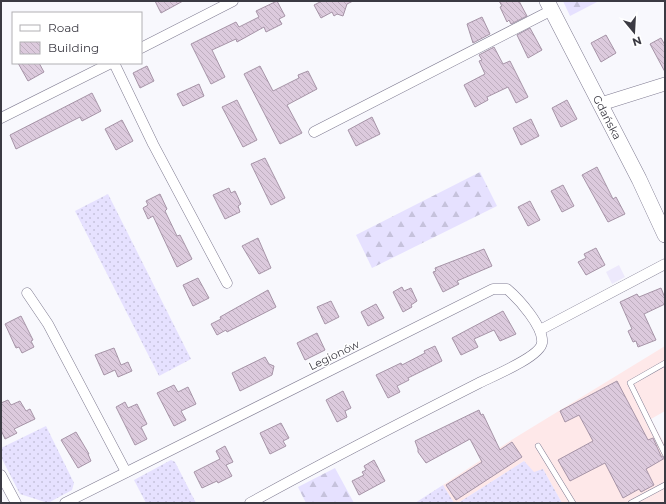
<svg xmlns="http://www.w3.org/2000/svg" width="666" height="504" font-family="Montserrat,sans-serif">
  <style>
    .commercial { fill: #fee8e9 }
    .built { fill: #ede9fc }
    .grass { fill: url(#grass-dots) }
    .forest { fill: url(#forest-firs) }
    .building { fill: url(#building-back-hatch); stroke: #a694a7 }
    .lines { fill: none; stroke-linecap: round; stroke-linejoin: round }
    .service-casing { stroke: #7f7b91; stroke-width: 6 }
    .minor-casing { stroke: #7f7b91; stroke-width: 11 }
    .tertiary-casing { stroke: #7f7b91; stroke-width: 14 }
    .secondary-casing { stroke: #7f7b91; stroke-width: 16 }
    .service { stroke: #fff; stroke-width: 5 }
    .minor { stroke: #fff; stroke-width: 10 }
    .tertiary { stroke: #fff; stroke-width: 13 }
    .secondary { stroke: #fff; stroke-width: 15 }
    .labels { text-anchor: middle; stroke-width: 3; stroke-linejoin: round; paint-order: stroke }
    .street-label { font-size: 11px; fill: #3b3a43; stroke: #fff }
  </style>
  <defs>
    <pattern id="grass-dots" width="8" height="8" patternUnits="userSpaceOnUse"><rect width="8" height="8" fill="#e6e1ff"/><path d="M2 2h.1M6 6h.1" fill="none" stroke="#c6c2dc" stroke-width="1.8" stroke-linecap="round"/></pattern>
    <pattern id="forest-firs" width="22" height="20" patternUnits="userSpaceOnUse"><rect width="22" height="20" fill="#e6e1ff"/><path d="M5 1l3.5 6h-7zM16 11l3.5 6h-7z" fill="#c6c2dc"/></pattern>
    <pattern id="building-back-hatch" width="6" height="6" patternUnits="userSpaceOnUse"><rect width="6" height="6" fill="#dccadd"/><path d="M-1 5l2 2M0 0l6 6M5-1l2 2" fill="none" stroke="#beaebf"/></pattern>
  </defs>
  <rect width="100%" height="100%" fill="#f8f8fd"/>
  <!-- commercial -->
  <polygon class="commercial" points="665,346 665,411 651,419 665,445 665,503 562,503 543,469 534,473 524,461 458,503 454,503 443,485 513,439"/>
  <!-- built -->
  <polygon class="built" points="619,265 625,277 612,284 606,272"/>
  <!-- grass -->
  <g class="grass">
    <polygon points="108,194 191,359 159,376 75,211"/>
    <polygon points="46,426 74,483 72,490 48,503 20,494 1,457 1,448"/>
    <polygon points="171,460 175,462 196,503 146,503 134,480"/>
    <polygon points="524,461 534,472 543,469 562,503 458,503"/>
    <polygon points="443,485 454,503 415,503"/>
  </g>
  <!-- forest -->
  <g class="forest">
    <polygon points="563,1 599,1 570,16"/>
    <polygon points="480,172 497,206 372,268 356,235"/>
    <polygon points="335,468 354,503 306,503 298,487"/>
  </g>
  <!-- building -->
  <g class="building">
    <polygon points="155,1 183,1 161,13"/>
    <polygon points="277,1 285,16 279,19 282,24 266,32 264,27 237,42 236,39 212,50 225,77 211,84 191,44 236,22 239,27 259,17 256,11"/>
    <polygon points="322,1 353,1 347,4 343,16 337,14 334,16 332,12 321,18 314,5"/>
    <polygon points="499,1 519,1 527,16 511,24 509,20 507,22 500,7 502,6"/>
    <polygon points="482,17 490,34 473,43 467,24"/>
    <polygon points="530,28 542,50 528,58 517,35"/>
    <polygon points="606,35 616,53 601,62 591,43"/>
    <polygon points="661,38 665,45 665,72 650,44"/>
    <polygon points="494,47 503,64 510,61 528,97 516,103 508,87 487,97 488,100 475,107 464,85 485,74 479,61 482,60 479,55"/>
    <polygon points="18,63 39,63 44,72 28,81"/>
    <polygon points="147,66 154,81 140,88 133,73"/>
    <polygon points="260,66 273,91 299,78 298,75 308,71 317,89 287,105 302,133 280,144 244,74"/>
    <polygon points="199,84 204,96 183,106 177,94"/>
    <polygon points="92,93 101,111 82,121 80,117 16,149 10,135"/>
    <polygon points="237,100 257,140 243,147 222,107"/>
    <polygon points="567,100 577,119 561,127 552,108"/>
    <polygon points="372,117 380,134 356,146 348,130"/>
    <polygon points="531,119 539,136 521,145 513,128"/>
    <polygon points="122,120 133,141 116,150 105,129"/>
    <polygon points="265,158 285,198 271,205 251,164"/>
    <polygon points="597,167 613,199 616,197 625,214 608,222 582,175"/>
    <polygon points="563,185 574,206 562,212 551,191"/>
    <polygon points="229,188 231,193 235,191 241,204 238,206 240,212 225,219 213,195"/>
    <polygon points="160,194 167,209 165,211 177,236 180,235 192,259 177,267 153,216 148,219 143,208 148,205 146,201"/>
    <polygon points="530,201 540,220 528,226 518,207"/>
    <polygon points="258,238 271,268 259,274 242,246"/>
    <polygon points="596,248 605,265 586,275 578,262 586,258 584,254"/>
    <polygon points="484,249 492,266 457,281 459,284 443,292 433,272 436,271 435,268"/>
    <polygon points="198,278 209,298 193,306 183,285"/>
    <polygon points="402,287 404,291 411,288 417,301 411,305 412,307 403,312 393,292"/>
    <polygon points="661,288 665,298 665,304 644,314 656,340 638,347 636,341 633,342 628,331 632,329 620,302 637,294 639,297"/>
    <polygon points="268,290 276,307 227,332 226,330 217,335 211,324 221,319 220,317"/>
    <polygon points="331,301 339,317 325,324 317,307"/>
    <polygon points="376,304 384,318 368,326 361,312"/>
    <polygon points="503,311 516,334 500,341 494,330 474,339 478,347 461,355 452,338"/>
    <polygon points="21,316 33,340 31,341 34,347 22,353 19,347 16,348 5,324"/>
    <polygon points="317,333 325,350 305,360 297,343"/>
    <polygon points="435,346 442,361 408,378 409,380 397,386 400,392 388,398 376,375 401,363 402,365 425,353 424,351"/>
    <polygon points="114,348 121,365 128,362 132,371 118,377 115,370 104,375 95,355"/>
    <polygon points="265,357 269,364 274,366 272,375 240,391 232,373"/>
    <polygon points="617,381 648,440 653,438 661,456 665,458 646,469 654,485 641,492 639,489 623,498 605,463 570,481 558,460 593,441 579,415 565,422 560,411"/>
    <polygon points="174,385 178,392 188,387 196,404 181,411 186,420 174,426 157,393"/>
    <polygon points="343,391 351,408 345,411 347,417 337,422 326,400"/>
    <polygon points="8,400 11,405 20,401 26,411 30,409 35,419 14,429 17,433 5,439 1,430 1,403"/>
    <polygon points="125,402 128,408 137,404 147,424 141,427 147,439 135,445 116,407"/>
    <polygon points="479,410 481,415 483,414 500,450 512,442 522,457 456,500 446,485 482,462 470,439 426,463 418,452 418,449 415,441"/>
    <polygon points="281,423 289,438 283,441 286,446 270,454 260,433"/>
    <polygon points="76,432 89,454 88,454 91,461 78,468 61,440"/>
    <polygon points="225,446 233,462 226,465 232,476 218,483 217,481 202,488 194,472 220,459 216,451"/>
    <polygon points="374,460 385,481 359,495 352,481 364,475 362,472 366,470 364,466"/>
  </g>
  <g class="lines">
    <!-- service casing -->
    <g class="service-casing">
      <g id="service">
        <polyline points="665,363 630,383 665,454"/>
        <polyline points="538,446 573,503"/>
        <polyline points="631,503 665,485"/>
      </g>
    </g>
    <!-- minor casing -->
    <g class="minor-casing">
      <g id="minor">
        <polyline points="141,48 233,1"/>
        <polyline points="114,63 153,144 227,283"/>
        <polyline points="1,118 111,63"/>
        <polyline points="314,132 552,10"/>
        <polyline points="27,293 48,324 126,472"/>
        <polyline points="540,330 665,264"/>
        <polyline points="1,475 16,503"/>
        <path d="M65 503 493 289H507C519 299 544 327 542 343 540 357 491 377 479 383 402 422 326 461 250 503"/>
      </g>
    </g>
    <!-- tertiary casing -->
    <g class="tertiary-casing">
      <polyline id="tertiary" points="601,104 665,84"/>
    </g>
    <!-- secondary casing -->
    <g class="secondary-casing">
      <g id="secondary">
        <path id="s1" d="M547 1 639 179 665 235"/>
      </g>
    </g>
    <!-- service -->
    <use href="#service" class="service"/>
    <!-- minor -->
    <use href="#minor" class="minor"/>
    <!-- tertiary -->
    <use href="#tertiary" class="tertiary"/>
    <!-- secondary -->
    <use href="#secondary" class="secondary"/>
  </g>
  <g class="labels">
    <!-- street labels -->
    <g class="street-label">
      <text dy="4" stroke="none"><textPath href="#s1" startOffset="131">Gdańska</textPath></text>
      <text transform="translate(334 355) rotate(-26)" y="4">Legionów</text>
    </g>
  </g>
  <!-- border -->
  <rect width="666" height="504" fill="none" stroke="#3b3a43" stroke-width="4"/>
  <!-- legend -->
  <rect x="12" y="12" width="130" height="52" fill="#ffffff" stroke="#b1b0b4"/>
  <rect x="20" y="25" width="20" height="6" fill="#ffffff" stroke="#b1b0b4"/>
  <text x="48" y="32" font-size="12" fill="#3b3a43">Road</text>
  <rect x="20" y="42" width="20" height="12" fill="url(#building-back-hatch)" stroke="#b1b0b4"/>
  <text x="48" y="52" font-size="12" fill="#3b3a43">Building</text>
  <!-- north arrow -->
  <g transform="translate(634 32) rotate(162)" stroke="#ffffff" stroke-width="3" paint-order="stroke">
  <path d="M0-3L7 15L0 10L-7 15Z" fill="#3b3a43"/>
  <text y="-6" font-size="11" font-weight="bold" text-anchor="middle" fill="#3b3a43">N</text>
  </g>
</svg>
